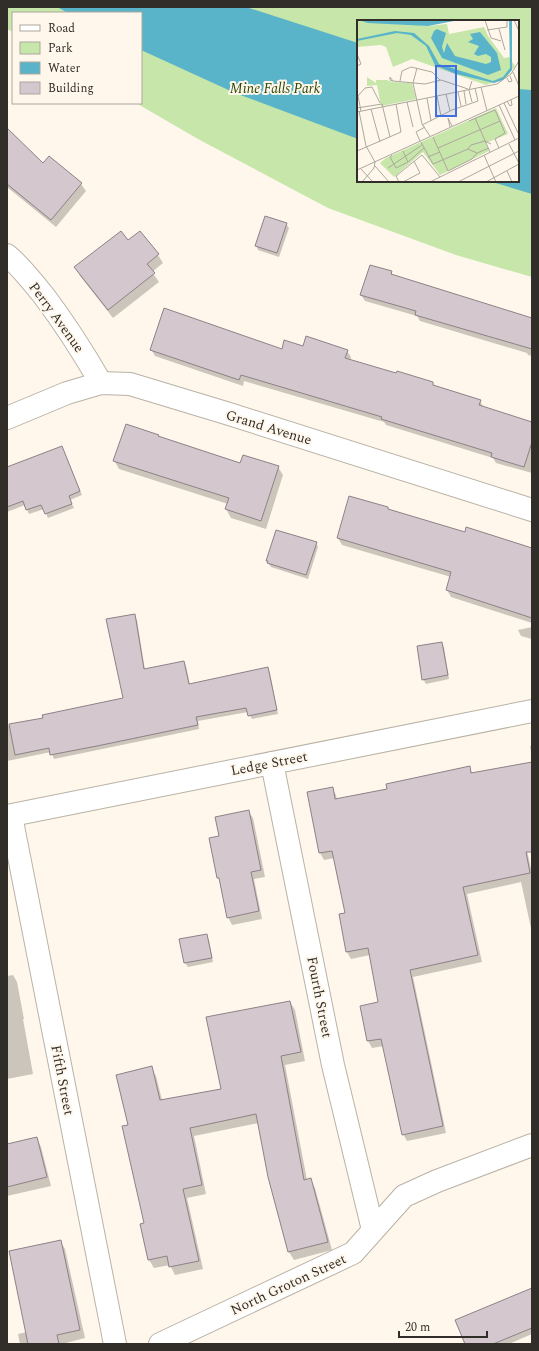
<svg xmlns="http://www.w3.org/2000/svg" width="539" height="1351" font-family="Spectral,serif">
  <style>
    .green { fill: #c6e6aa; fill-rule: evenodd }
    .water { fill: #59b4c9 }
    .shadow { fill: #0003 }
    .building { fill: #d5c7ce; stroke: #8e8187 }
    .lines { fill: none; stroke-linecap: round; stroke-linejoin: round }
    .minor-casing { stroke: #b9b2a6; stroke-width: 24 }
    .tertiary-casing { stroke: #b9b2a6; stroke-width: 24 }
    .minor { stroke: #fff; stroke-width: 22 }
    .tertiary { stroke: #fff; stroke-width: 22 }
    .labels { text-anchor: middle; stroke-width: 4; stroke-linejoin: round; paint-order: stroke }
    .park-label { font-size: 14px; font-style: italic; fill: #2a4702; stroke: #fff7eb }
    .street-label { font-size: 14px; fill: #312e2a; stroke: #fff7eb }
    .inset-road { fill: none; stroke: #ada79e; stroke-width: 1 }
    .view { fill: #3e70e0; fill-opacity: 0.15; stroke: #3e70e0; stroke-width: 2 }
    .inset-edge { fill: none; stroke: #312e2a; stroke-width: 2 }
  </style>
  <rect width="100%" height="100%" fill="#fff7eb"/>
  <!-- green -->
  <path class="green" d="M7 7H532V277L456 255 328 208 198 139 136 103H141V13H13V32L7 29ZM358 21H518V181H358Z"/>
  <!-- water -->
  <g class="water">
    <polygon points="57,7 246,7 358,43 358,139 235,93 141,50 141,13 68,13"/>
    <polygon points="518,89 532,90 532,194 489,181 518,181"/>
  </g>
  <!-- shadow -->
  <g class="shadow">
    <polygon points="7,129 43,165 49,157 81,184 86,191 56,227 7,187"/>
    <polygon points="286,224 289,228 279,257 258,250 256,245"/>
    <polygon points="140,232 158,255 163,263 152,272 159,282 113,318 80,276 76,267 128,242"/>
    <polygon points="391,272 393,276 532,319 532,356 528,355 527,353 420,321 417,316 365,301 361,295"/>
    <polygon points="303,347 347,351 351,357 350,361 433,383 434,386 480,401 484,408 532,423 532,473 496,463 493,458 386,425 384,422 244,381 243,386 155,356 151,349 282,350"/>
    <polygon points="158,436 159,438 241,464 278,467 283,475 266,529 231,518 226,509 228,504 119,469 114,460"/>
    <polygon points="62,447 82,495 70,500 74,508 48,518 44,509 29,514 25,505 7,512 7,473"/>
    <polygon points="388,508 389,511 532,559 532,623 451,597 447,590 451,577 342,545 338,538"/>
    <polygon points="316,543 318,547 308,579 271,567 268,563 267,560"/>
    <polygon points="135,616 137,620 145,670 184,662 186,666 190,685 268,669 270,673 278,714 252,719 248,712 198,721 199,729 54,759 51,752 7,761 7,726 44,719 124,699"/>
    <polygon points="532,627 532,639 521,636 518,630"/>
    <polygon points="441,643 444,647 449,679 426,684 423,679"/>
    <polygon points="530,746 532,746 532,758"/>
    <polygon points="532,763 532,822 521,824 532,873 532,933 521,882 467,894 482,962 413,977 446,1133 407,1141 403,1134 384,1046 372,1048 368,1041 361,1006 379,1003 370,955 351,959 347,952 346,914 335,858 324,860 320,853 309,792 332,788 336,795 337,800 388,790 469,767 473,774"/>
    <polygon points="248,811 253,818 265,877 254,879 262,919 232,925 228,917 221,883 218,878 211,839 220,837"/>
    <polygon points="206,936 209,940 213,962 188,967 185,963 181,940"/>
    <polygon points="13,975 17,982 24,1019 23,1019 33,1074 7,1079 7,976"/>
    <polygon points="290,1002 295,1010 305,1061 285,1065 307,1180 310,1179 315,1188 332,1250 294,1260 289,1252 269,1177 259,1123 194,1136 206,1194 187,1198 203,1269 175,1275 170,1265 154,1268 149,1260 142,1225 145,1224 129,1126 151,1068 156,1076 162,1100 222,1089"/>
    <polygon points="37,1138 41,1147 51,1186 7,1196 7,1145"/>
    <polygon points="60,1241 65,1249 85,1338 62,1344 20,1344 18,1334 27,1332"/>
    <polygon points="532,1289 532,1334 509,1344 466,1344"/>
  </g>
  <!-- building -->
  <g class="building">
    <polygon points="7,128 43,163 49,156 82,183 51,220 7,184"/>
    <polygon points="265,216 287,223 277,253 255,246"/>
    <polygon points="121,231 128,240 140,231 159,254 147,264 155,273 108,310 74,267"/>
    <polygon points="370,265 392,271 391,274 532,318 532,349 415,315 416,311 360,295"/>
    <polygon points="164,308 282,349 284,340 303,346 306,336 348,350 345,358 396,373 397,371 433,382 433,385 481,400 479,405 532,422 532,442 524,467 491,457 492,453 381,419 382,417 241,375 239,380 150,350"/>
    <polygon points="126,424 159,435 158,436 240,463 243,455 279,466 261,521 225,509 229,498 113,461"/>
    <polygon points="62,446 80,491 69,496 72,504 45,514 41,505 26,510 23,501 7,507 7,467"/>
    <polygon points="349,496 388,507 388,509 465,532 466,527 532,548 532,618 446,590 451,572 337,538"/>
    <polygon points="276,530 317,542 306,575 267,563 268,561 266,561"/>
    <polygon points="135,614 144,669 184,661 189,684 268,667 277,710 248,716 246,708 196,717 198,725 97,746 50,755 49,748 15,755 9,724 43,718 42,715 123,698 106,619"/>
    <polygon points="442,642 448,675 422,680 417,646"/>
    <polygon points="532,762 532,852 526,852 530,873 463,887 478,955 410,970 443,1126 402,1135 381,1039 367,1041 360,1006 378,1002 368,948 346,952 339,914 345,913 332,851 319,853 307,792 333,787 335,799 387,789 386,784 470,766 471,773"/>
    <polygon points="249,810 261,870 251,872 259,911 227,918 219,878 217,878 209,838 219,836 215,817"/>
    <polygon points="207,934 212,958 184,963 179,939"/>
    <polygon points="290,1001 301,1052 281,1056 304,1180 311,1178 328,1242 288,1252 268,1177 256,1114 190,1128 202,1185 183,1189 199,1261 169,1267 167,1256 148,1260 140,1224 144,1223 122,1126 128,1125 116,1075 152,1066 160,1100 221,1089 206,1017"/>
    <polygon points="37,1137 47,1177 7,1187 7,1144"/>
    <polygon points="61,1240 80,1330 57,1335 59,1344 28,1344 9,1251"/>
    <polygon points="532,1288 532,1328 493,1344 465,1344 455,1320"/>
  </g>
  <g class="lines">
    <!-- minor casing -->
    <g class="minor-casing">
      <g id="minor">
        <path d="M7 255C21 267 32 281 44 296 66 325 83 352 101 383"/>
        <polyline points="7,418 67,393 101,383 130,384 226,413 532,510"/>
        <polyline points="272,763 333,1065 373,1230"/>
        <polyline points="11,816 115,1344"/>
        <polyline points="160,1344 353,1253 404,1196 437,1181 532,1145"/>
      </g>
    </g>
    <!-- tertiary casing -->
    <g class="tertiary-casing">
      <polyline id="tertiary" points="7,816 532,711"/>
    </g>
    <!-- minor -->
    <use href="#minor" class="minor"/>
    <!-- tertiary -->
    <use href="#tertiary" class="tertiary"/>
  </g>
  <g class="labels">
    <!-- park labels -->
    <g class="park-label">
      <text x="275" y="93">Mine Falls Park</text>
    </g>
    <!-- street labels -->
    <g class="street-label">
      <text transform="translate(57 317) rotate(54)" y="5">Perry Avenue</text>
      <text transform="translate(269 427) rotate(17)" y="5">Grand Avenue</text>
      <text transform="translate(269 763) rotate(-11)" y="5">Ledge Street</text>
      <text transform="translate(320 997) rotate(79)" y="5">Fourth Street</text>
      <text transform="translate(63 1080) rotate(79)" y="5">Fifth Street</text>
      <text transform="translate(288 1284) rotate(-25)" y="5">North Groton Street</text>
    </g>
  </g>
  <!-- overview -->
  <g transform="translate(357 20)">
    <rect width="162" height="162" fill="#fff7eb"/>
    <path d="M0 0 71 6 90 4 92 14 127 7 131 16 147 38 152 37 158 46 149 58 129 65 55 39 36 47 29 27 24 25 0 27ZM10 57 19 63V60H30L35 62 55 63 59 79 24 86 20 65 10 66ZM139 88 151 114 129 123 132 131 83 155 66 132 37 157 23 143 29 138Z" fill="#c6e6aa"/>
    <path d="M2 0H102L71 6 11 3ZM152 0H155V50L146 60 137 63 99 54 78 45 69 26 54 15 40 13 0 21V19L38 11 57 13 72 26 82 44 136 61 146 57 153 48ZM80 9 89 13 85 27 87 33 90 23 98 36 129 44 134 42V37L129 34 121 36 117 34 122 26 111 22 116 19 113 14 123 12 140 33 144 50 131 55 85 38 74 18 77 11Z" fill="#59b4c9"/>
    <path class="inset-road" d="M128 0 134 18 144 21M157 0 162 11M142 9 148 30M130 10 150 7V0M0 34 4 44 0 46M60 48 56 63 65 104 73 116M156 52 162 66M150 58 152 62 155 61 153 56M36 61 33 57V60L36 61 68 64 84 60 111 69M43 61 45 51 54 47 75 52 83 60M115 61 112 70 115 82M124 67 130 91M107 71 109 84M101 72 104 86M89 74 93 91M80 76 84 96M70 78 74 101M150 81 153 86 155 85 154 80M50 82 56 107M147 83 162 115M142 85 158 120M0 88 25 84 33 117M14 89 23 122M2 91 9 126 18 142 17 148 5 162M4 91 1 76 8 68 15 67 23 83M0 92 140 64 154 54 162 41M118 98 133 132M112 101 138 90 148 113 138 119 142 128M65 105 95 90 121 81 118 68M93 107 91 98 95 106M76 117 91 151 115 139 120 133M63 121 59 112 68 107M64 122 76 144 111 129M152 124 162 143M81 128 143 101M132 128 120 133 111 129 114 125 128 121 134 124M0 131 44 112 39 84M46 131 51 142M35 135 33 137 39 148 51 142 67 128M127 135 139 162M71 137 83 132M18 146 32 162M31 148 65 125M4 149 16 162M0 150 162 76M150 151 155 162M42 162 39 156 65 135 83 157M46 162 63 153 57 141M73 162 162 118M101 162 162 131M129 162 162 144"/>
    <path class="view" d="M79 46H99V96H79Z"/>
    <rect width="162" height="162" class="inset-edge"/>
  </g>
  <!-- border -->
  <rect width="539" height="1351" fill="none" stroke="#312e2a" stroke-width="16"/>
  <!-- legend -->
  <rect x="12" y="12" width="130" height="92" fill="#fff7eb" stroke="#ada79e"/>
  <rect x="20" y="25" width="20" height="6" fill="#ffffff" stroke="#ada79e"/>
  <text x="48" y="32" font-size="12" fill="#312e2a">Road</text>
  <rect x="20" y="42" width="20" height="12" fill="#c6e6aa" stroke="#ada79e"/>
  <text x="48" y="52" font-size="12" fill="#312e2a">Park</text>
  <rect x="20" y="62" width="20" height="12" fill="#59b4c9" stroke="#ada79e"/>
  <text x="48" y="72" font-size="12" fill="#312e2a">Water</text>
  <rect x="20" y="82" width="20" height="12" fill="#d5c7ce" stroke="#ada79e"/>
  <text x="48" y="92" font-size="12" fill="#312e2a">Building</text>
  <!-- scale -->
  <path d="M399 1331v6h88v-6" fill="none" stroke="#312e2a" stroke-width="2"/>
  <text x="405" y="1331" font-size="12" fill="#312e2a" stroke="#fff7eb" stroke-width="3" paint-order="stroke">20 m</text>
</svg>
